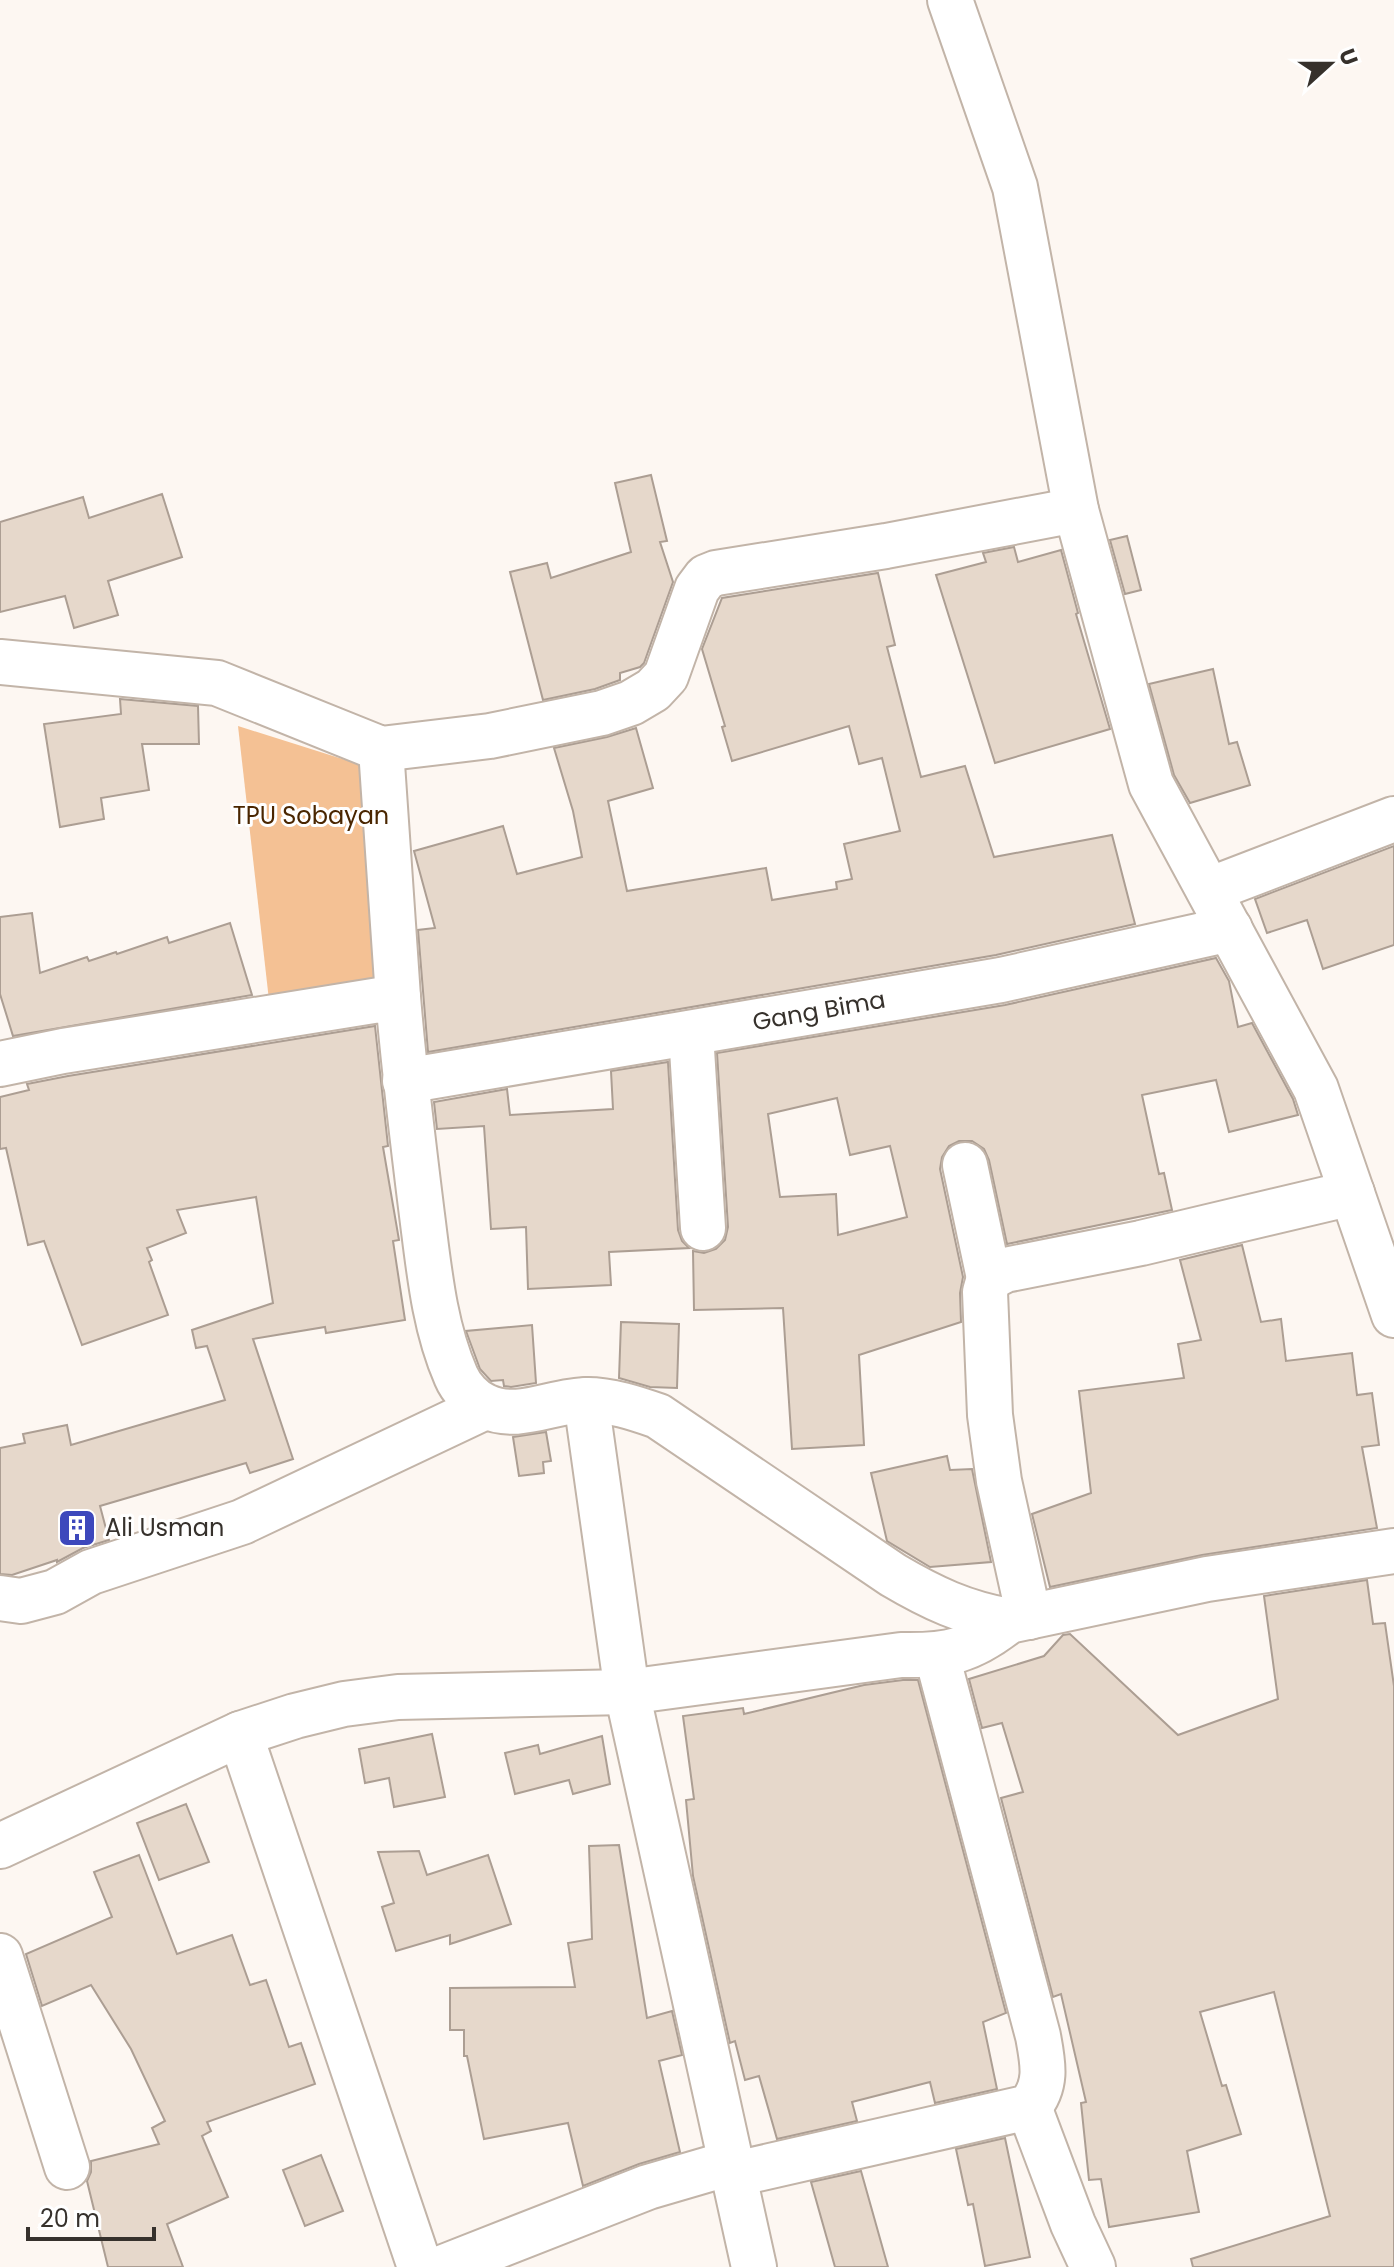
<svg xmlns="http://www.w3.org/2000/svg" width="1394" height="2267" font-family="Poppins,sans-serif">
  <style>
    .green { fill: #f4c194 }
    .building { fill: #e6d8cb; stroke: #ac9e93; stroke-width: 2; fill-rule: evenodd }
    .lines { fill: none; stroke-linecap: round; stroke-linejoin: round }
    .street-casing { stroke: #c2b4a8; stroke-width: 48 }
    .street { stroke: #fff; stroke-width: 44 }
    .labels { text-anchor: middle; stroke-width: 6; stroke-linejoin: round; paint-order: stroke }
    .park-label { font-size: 24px; fill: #4a2600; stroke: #fff }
    .street-label { font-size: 24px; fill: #36312c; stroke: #fff }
    .poi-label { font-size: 24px; fill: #36312c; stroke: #fff; text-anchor: start }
  </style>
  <rect width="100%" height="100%" fill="#fdf7f2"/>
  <!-- green -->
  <polygon class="green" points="238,726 371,768 387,989 271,1018"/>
  <!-- building -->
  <g class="building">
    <polygon points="651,475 667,541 660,542 673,582 644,663 640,667 620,673 620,680 595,689 543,700 510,572 547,563 551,578 631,552 615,483"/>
    <polygon points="162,494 182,557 108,581 118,615 74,628 65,596 0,612 0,522 83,497 89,518"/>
    <polygon points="1127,536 1141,590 1125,594 1110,540"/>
    <polygon points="1014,547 1018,562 1061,550 1078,613 1076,614 1110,729 995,763 936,575 986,562 983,553"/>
    <polygon points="878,573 895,645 887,647 921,777 965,766 994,857 1112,835 1135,924 996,955 428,1052 418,930 435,928 414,851 503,826 517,874 582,857 573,811 554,748 607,737 636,728 653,788 608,801 627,891 766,868 772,900 837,889 836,882 852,879 844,844 900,831 882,758 859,764 849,726 732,761 722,727 725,726 702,649 722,598"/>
    <polygon points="1213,669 1229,744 1237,742 1250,785 1190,803 1174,775 1149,684"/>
    <polygon points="120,699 198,706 199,744 142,744 149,790 101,798 104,819 60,827 44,724 121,714"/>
    <polygon points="1394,846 1394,945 1323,969 1307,920 1267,933 1255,899"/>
    <polygon points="32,913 40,973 87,957 89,961 116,952 117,954 167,937 169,943 230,923 252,995 13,1036 0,994 0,917"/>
    <path d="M1216 958 1229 981 1238 1027 1252 1023 1293 1099 1298 1115 1229 1132 1216 1080 1142 1095 1159 1174 1164 1173 1172 1210 1007 1244 989 1160 984 1149 972 1141H959L949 1146 942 1157 940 1169 963 1277 960 1293 961 1322 859 1355 864 1445 792 1449 783 1308 694 1310 693 1251 704 1253 716 1249 725 1240 728 1227 717 1053 1005 1005ZM837 1098 850 1155 890 1146 907 1217 838 1235 836 1194 780 1197 768 1114Z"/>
    <polygon points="375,1026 388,1146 383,1147 399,1240 393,1241 405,1320 326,1333 325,1327 253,1339 293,1459 250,1473 246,1463 100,1506 109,1540 83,1548 57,1562 57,1560 12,1575 0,1574 0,1448 25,1443 23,1434 67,1425 71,1445 225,1400 207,1346 196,1348 192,1330 273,1303 256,1197 177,1210 186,1233 147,1248 152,1260 149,1262 168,1315 82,1345 44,1241 28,1245 6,1148 0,1149 0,1097 29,1090 27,1084 68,1076"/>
    <polygon points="668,1062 678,1230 682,1241 689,1248 609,1252 611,1285 528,1289 526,1227 491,1229 484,1126 437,1129 434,1102 507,1089 510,1115 613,1109 611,1071"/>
    <polygon points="1242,1245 1261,1322 1281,1319 1286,1361 1352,1353 1357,1395 1372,1393 1379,1445 1362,1447 1377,1528 1202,1555 1050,1587 1032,1514 1091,1493 1079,1391 1184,1378 1178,1344 1201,1340 1180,1260"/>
    <polygon points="621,1322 679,1324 677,1388 650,1387 619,1378"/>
    <polygon points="532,1325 536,1383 511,1387 504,1386 503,1380 491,1381 480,1369 466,1331"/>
    <polygon points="546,1432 551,1461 543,1462 544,1473 519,1476 513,1437"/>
    <polygon points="947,1456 950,1470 972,1469 991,1562 930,1567 887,1541 871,1473"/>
    <polygon points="1367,1580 1373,1624 1385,1623 1394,1686 1394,2267 1193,2267 1191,2259 1330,2216 1274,1992 1200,2012 1222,2086 1226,2085 1241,2134 1187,2151 1199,2212 1109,2227 1101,2179 1089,2180 1081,2103 1086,2102 1061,1994 1053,1997 1001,1798 1023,1792 1002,1723 982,1728 969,1679 1044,1656 1063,1635 1070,1634 1178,1735 1278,1699 1264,1596"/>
    <polygon points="903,1680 918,1680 1006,2013 983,2022 997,2089 935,2103 930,2082 852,2102 857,2121 777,2139 759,2076 745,2080 735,2041 730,2043 693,1876 686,1800 694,1799 683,1716 743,1708 744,1714 864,1685"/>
    <polygon points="432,1734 445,1797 394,1807 389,1778 365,1783 359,1749"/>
    <polygon points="602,1736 610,1784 573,1794 569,1780 515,1794 505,1753 538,1745 540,1754"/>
    <polygon points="186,1804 209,1862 159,1880 137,1823"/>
    <polygon points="619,1845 647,2018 672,2011 682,2055 659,2061 680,2152 639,2164 583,2186 568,2123 484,2139 467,2056 464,2056 464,2030 450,2030 450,1988 575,1987 568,1943 592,1939 589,1846"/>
    <polygon points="419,1851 427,1875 488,1855 511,1924 450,1944 450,1935 396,1951 382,1907 394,1903 378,1852"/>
    <polygon points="139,1855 177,1954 232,1935 250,1985 266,1980 289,2047 301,2043 315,2084 207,2122 211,2131 202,2136 228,2197 167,2224 183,2267 108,2267 87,2181 91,2172 91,2161 159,2144 152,2128 165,2121 131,2049 91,1985 42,2006 26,1954 112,1917 94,1872"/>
    <polygon points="1005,2138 1030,2257 985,2266 973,2204 968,2205 956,2149"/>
    <polygon points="321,2155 343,2211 305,2226 283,2170"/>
    <polygon points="861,2171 888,2267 835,2267 811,2182"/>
  </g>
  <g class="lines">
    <!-- street casing -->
    <g class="street-casing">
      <g id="street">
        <polyline points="950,0 1015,187 1076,510 1151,784 1316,1089 1394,1315"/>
        <polyline points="0,662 217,683 381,749 490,736 602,713 631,703 653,690 666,676 697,589 706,577 716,573 886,546 1076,510"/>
        <polyline points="381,749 398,997"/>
        <polyline points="1209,890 1394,819"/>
        <polyline points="691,1033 703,1228"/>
        <path d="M0 1064 63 1051 398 997C404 1070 413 1143 422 1215 429 1269 434 1326 456 1376 461 1388 473 1401 485 1406 518 1422 553 1400 587 1400 611 1400 635 1408 658 1416L893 1575C932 1598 964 1613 1009 1621"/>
        <polyline points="405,1081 1001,980 1230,929"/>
        <polyline points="965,1165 989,1278"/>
        <polyline points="586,1400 627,1692 754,2267"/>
        <polyline points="0,1598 21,1601 55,1592 91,1572 242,1522 485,1407"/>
        <polyline points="1029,1617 999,1481 990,1415 985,1292 989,1278 1005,1270 1141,1243 1352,1193"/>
        <polyline points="240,1734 420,2267"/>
        <path d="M0 1846 240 1734 295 1716 344 1704 398 1697 627 1692 901 1655C949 1656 971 1651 1009 1621L1207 1579 1394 1551"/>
        <polyline points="0,1956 67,2167"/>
        <polyline points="1029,2107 1073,2224 1093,2267"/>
        <path d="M731 2175 1029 2107C1048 2085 1043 2063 1038 2036L937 1656"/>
        <polyline points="444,2267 648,2187 730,2163"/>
      </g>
    </g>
    <!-- street -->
    <use href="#street" class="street"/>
  </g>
  <!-- icons -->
  <defs>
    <g id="building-square" transform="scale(2)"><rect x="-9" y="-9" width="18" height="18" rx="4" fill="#3d48bc" stroke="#fff"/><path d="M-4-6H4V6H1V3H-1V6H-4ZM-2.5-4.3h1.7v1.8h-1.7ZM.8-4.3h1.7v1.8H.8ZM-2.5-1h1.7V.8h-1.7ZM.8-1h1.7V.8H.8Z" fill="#fff"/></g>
  </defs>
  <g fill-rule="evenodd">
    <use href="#building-square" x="77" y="1528"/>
  </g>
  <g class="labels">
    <!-- park labels -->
    <g class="park-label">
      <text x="311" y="824">TPU Sobayan</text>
    </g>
    <!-- street labels -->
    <g class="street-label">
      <text transform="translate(819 1011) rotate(-10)" y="8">Gang Bima</text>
    </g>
    <!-- poi labels -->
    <g class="poi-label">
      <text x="105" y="1536">Ali Usman</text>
    </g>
  </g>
  <!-- north arrow -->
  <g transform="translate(1330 64) rotate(69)" stroke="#ffffff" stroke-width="6" paint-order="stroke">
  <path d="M0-6L14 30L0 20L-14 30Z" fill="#36312c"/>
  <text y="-12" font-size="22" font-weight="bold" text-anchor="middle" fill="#36312c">U</text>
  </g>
  <!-- scale -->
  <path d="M28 2227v12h126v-12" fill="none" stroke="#36312c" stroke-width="4"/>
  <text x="40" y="2227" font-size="24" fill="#36312c" stroke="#ffffff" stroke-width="6" paint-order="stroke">20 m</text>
</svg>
